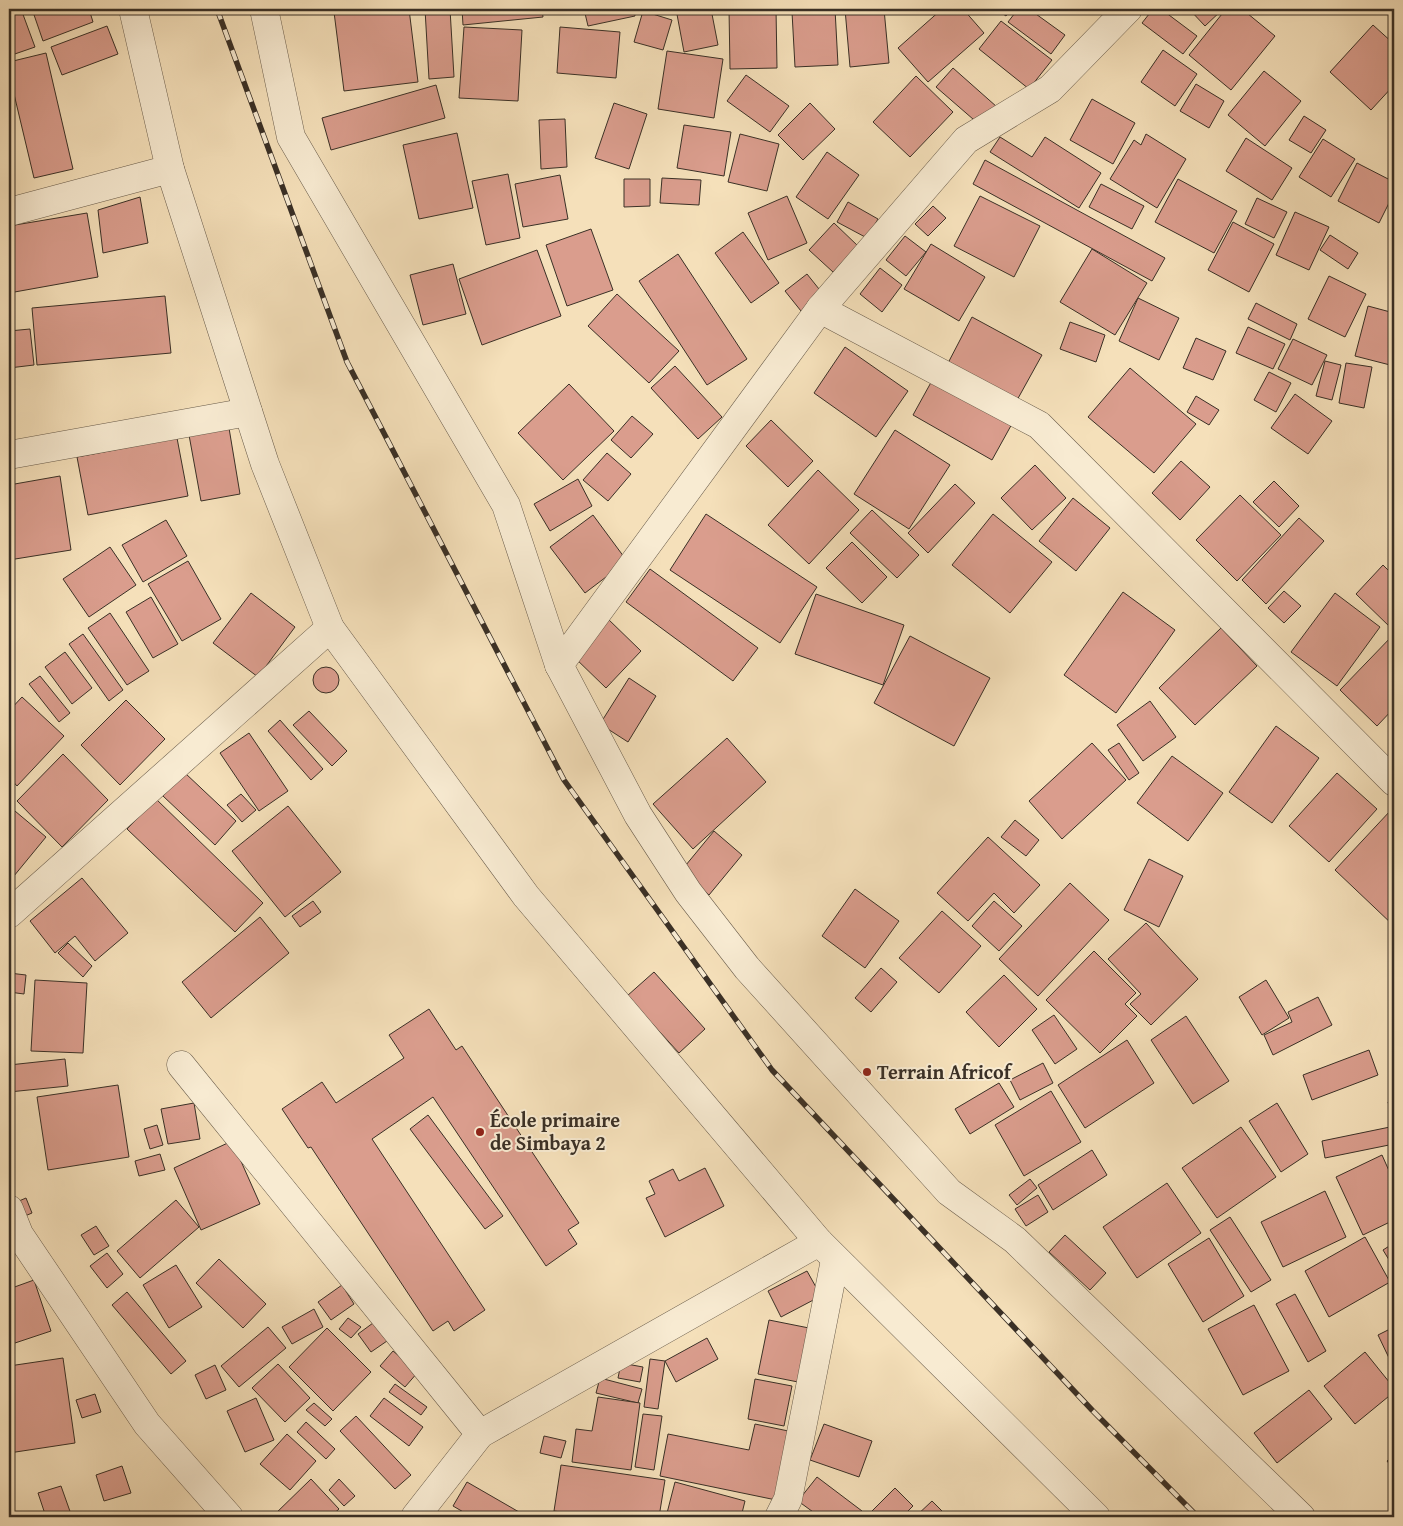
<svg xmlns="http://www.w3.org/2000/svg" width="1403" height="1526" font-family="'Gentium Book Plus',serif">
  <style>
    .building { fill: #da9d8d; stroke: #3a3026 }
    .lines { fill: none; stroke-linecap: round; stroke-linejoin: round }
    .minor-casing { stroke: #695c4b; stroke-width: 29 }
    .minor { stroke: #f8ebd2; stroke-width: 28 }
    .rail-casing { stroke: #3a3026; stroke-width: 5.5 }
    .rail { stroke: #f8ebd2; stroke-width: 4; stroke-dasharray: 11; stroke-linecap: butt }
    .poi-dot { fill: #8f2418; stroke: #f8ebd2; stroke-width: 2 }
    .labels { text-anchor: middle; stroke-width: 4; stroke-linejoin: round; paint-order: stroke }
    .poi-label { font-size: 20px; font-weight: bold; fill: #3a3026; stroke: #f8ebd2; text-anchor: start }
  </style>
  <rect width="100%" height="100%" fill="#f5e0ba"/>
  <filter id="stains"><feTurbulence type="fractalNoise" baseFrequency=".004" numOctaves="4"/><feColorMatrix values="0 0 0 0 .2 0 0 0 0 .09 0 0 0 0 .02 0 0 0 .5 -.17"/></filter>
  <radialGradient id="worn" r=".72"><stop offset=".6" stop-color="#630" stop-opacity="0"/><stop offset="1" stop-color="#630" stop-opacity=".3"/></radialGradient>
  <!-- building -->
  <g class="building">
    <polygon points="9,9 21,9 35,47 9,56"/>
    <polygon points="32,9 89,9 93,22 43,41"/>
    <polygon points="361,9 409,9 418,82 344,91 334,12"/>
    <polygon points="425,9 450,9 454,77 429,79"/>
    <polygon points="462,9 542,9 543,17 463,25"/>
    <polygon points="584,9 634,9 635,16 588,26"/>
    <polygon points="676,9 711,9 718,45 684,52"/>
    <polygon points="729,9 776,9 777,68 730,69"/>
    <polygon points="835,9 838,65 795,67 792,12"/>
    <polygon points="845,9 884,9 889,63 850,67"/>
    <polygon points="942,9 963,9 984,33 928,82 898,48"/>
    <polygon points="996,9 1011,9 1006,16"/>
    <polygon points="1018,9 1029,9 1065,35 1051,54 1008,22"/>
    <polygon points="1153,9 1161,9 1197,36 1183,54 1142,23"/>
    <polygon points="1189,9 1223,9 1205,26"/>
    <polygon points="1226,9 1242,9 1275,36 1231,90 1189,55"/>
    <polygon points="643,11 672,20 663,50 634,42"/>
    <polygon points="1001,21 1052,60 1029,89 979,49"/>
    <polygon points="1373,25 1394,44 1394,85 1371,110 1330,72"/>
    <polygon points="107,26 118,54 62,75 51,47"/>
    <polygon points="464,27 522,30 518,101 459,98"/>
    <polygon points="560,27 620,32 616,78 557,73"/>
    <polygon points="1163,50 1197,74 1175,106 1141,82"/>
    <polygon points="667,51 723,59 714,118 658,109"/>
    <polygon points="46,53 73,169 34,178 9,73 9,62"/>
    <polygon points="953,68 997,107 981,126 936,87"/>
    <polygon points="1264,71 1301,101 1265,146 1228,115"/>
    <polygon points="746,75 789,106 770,132 727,101"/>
    <polygon points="916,76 953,112 910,157 873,122"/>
    <polygon points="1196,84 1224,101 1209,128 1180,111"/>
    <polygon points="436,85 445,118 331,150 322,118"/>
    <polygon points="1092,99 1135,123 1113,164 1070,140"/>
    <polygon points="614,103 647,114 629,169 595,158"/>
    <polygon points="810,103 835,129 803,160 778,135"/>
    <polygon points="1304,116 1326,130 1311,153 1289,140"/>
    <polygon points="565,119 567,167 541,169 539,120"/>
    <polygon points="684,125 731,132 724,176 677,168"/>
    <polygon points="457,133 473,208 419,219 403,145"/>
    <polygon points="740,134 779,144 767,191 728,182"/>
    <polygon points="1146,134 1186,159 1157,208 1110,179 1134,140 1141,145"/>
    <polygon points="1000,137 1032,157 1045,137 1101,173 1079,208 990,152"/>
    <polygon points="1246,138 1292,168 1272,200 1226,171"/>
    <polygon points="1323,139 1355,159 1331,197 1299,177"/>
    <polygon points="827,152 859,175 828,219 796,197"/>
    <polygon points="985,160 1165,258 1152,281 973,184"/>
    <polygon points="1357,163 1394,182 1394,193 1379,223 1338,201"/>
    <polygon points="508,174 520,238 486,245 472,181"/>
    <polygon points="560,175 568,219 523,227 515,184"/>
    <polygon points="662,178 701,180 699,205 660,203"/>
    <polygon points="624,179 650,179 650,206 624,207"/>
    <polygon points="1178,179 1237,211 1214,253 1155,222"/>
    <polygon points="1101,184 1144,206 1132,229 1089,207"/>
    <polygon points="787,196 807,243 768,260 748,213"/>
    <polygon points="980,196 1040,226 1014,277 954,246"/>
    <polygon points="140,197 148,243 103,253 98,210"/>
    <polygon points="1257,198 1287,212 1274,238 1245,224"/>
    <polygon points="848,202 878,219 867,238 837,222"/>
    <polygon points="933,206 946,218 928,236 915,224"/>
    <polygon points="1295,212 1329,227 1309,270 1276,255"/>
    <polygon points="87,213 98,277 9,293 9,226"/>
    <polygon points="1233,222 1274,244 1249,292 1208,270"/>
    <polygon points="834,223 858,246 833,272 809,250"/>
    <polygon points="591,229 613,290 567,306 546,245"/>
    <polygon points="743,232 779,283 751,303 715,253"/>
    <polygon points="1330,235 1358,253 1348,269 1320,250"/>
    <polygon points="905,236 926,252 906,276 886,260"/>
    <polygon points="931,244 985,277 959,321 904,289"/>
    <polygon points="1092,249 1147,283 1115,335 1060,302"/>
    <polygon points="537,250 561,316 482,345 459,279"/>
    <polygon points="678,254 747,359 707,385 639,281"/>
    <polygon points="453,264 466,314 423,325 410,275"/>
    <polygon points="880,268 902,285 882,312 860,294"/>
    <polygon points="807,274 823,294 801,311 785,291"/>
    <polygon points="1329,276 1366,294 1345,337 1308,319"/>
    <polygon points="617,294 679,351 649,383 588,326"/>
    <polygon points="165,296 171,353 37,365 32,308"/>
    <polygon points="1138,298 1179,318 1159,360 1119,341"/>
    <polygon points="1256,303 1297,324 1290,340 1248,319"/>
    <polygon points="1368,306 1394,313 1394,366 1355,356"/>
    <polygon points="972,317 1042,355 1016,402 947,365"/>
    <polygon points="1070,322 1105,335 1096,362 1060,349"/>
    <polygon points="1248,327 1285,344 1273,369 1236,353"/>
    <polygon points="30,329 34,365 9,368 9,331"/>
    <polygon points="1196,338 1226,351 1213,380 1183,368"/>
    <polygon points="1293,339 1327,355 1312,385 1278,369"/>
    <polygon points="845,347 908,391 876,437 814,393"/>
    <polygon points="1325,361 1341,365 1332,400 1316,396"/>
    <polygon points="1346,363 1372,367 1364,408 1339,403"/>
    <polygon points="675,366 722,417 698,439 651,388"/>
    <polygon points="1130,368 1196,424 1154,473 1088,417"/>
    <polygon points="1269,372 1291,383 1276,412 1254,400"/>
    <polygon points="934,377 1013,422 992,460 913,415"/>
    <polygon points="569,384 614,431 563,480 518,433"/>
    <polygon points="1295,394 1332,421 1308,454 1271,428"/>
    <polygon points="1196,396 1219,410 1209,425 1187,412"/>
    <polygon points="632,416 653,434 631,458 611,440"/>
    <polygon points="771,420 813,461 788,487 746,446"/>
    <polygon points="229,428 240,494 201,501 189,435"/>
    <polygon points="895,430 950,465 909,529 854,494"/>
    <polygon points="177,438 188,496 88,515 77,457"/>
    <polygon points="607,453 631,474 608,501 583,480"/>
    <polygon points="1181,461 1210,487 1180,520 1152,493"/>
    <polygon points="1035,465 1066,498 1032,530 1001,498"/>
    <polygon points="818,470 859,510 809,564 768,525"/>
    <polygon points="60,476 71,550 9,560 9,485"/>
    <polygon points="578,479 592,506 550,531 534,504"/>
    <polygon points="1274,481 1299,506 1279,527 1253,502"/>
    <polygon points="955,484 975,503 928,553 908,533"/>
    <polygon points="1240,495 1281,535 1237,581 1196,540"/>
    <polygon points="1073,498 1110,528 1076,571 1039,541"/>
    <polygon points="872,510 919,555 897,578 850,533"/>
    <polygon points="706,514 817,587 780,643 670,570"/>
    <polygon points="993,514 1052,562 1010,613 952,565"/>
    <polygon points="593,515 627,561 585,593 550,547"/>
    <polygon points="1299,518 1324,541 1266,604 1242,580"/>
    <polygon points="166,520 187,556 143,582 122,545"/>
    <polygon points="852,542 887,577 862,603 826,568"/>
    <polygon points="110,547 136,585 89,617 63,579"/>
    <polygon points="188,561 221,619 182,641 148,584"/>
    <polygon points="1383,565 1394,576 1394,625 1391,628 1356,594"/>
    <polygon points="650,569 758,648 733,681 626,602"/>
    <polygon points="1284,591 1301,606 1284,623 1268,608"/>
    <polygon points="1123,592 1175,630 1116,713 1064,675"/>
    <polygon points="251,593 295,627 258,677 213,643"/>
    <polygon points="1335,593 1380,627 1337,686 1291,652"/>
    <polygon points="816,594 904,625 883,685 795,654"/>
    <polygon points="151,597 178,644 153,658 126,612"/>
    <polygon points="110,613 149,671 127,685 88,628"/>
    <polygon points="607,618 641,651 606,688 572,655"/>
    <polygon points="1221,628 1257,666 1195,725 1159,688"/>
    <polygon points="83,634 123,690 109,701 69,644"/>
    <polygon points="1394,634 1394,708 1377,726 1340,690"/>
    <polygon points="910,636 990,678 954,746 874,703"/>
    <polygon points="65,652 92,688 72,704 45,667"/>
    <circle cx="326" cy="680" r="13"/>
    <polygon points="40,676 70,713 59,722 29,684"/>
    <polygon points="629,678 656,696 628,742 600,724"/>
    <polygon points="22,697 64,736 17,786 9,777 9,711"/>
    <polygon points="126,700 165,739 120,785 81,745"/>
    <polygon points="1150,701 1176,737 1143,761 1117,725"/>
    <polygon points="309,711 347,751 332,766 293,725"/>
    <polygon points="280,720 323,769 311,780 268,731"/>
    <polygon points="1276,726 1319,758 1272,823 1229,792"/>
    <polygon points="249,733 288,791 259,811 220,753"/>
    <polygon points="727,738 766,782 693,849 653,804"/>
    <polygon points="1092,743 1126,780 1062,839 1029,801"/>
    <polygon points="1119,743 1139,773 1129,780 1108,750"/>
    <polygon points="63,754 108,800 62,847 17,801"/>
    <polygon points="1172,756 1223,793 1188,841 1137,803"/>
    <polygon points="185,773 236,821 215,845 163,796"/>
    <polygon points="1337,773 1377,809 1329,862 1289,826"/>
    <polygon points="241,794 256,810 242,822 227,805"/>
    <polygon points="156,799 263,903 235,932 127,829"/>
    <polygon points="9,806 46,837 9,882"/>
    <polygon points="288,806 341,872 285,917 232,851"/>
    <polygon points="1391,810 1394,813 1394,926 1335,870"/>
    <polygon points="1015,820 1039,840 1026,856 1001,837"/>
    <polygon points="714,831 742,855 709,895 681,871"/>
    <polygon points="988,837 1040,885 1014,913 994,893 968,921 937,893"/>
    <polygon points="1149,859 1183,876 1159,927 1124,910"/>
    <polygon points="82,878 128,933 95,961 75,936 55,953 30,921"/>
    <polygon points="1070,883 1109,920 1038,996 999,959"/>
    <polygon points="855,889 899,921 865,968 822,936"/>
    <polygon points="313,901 321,912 300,927 292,916"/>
    <polygon points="994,901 1022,926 999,951 972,926"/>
    <polygon points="942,911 981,946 939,993 899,958"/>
    <polygon points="260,917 289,953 211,1018 182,982"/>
    <polygon points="1146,923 1198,979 1151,1025 1130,1004 1141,994 1108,959"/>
    <polygon points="68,943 92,966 83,977 58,953"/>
    <polygon points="1094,951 1136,993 1125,1004 1137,1016 1100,1053 1046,1000"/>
    <polygon points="881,968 897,982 871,1012 855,998"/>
    <polygon points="654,972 705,1029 679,1053 627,996"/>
    <polygon points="9,973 26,975 24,994 9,992"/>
    <polygon points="1004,975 1037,1009 999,1047 966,1012"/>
    <polygon points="35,980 87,983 83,1053 31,1051"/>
    <polygon points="1266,980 1289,1018 1262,1035 1239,997"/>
    <polygon points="1318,997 1332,1025 1273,1055 1264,1035 1292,1022 1288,1012"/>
    <polygon points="429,1009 456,1050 462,1046 579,1223 568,1230 577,1244 546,1266 433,1097 372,1139 485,1310 454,1331 448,1321 433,1331 311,1147 308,1148 282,1109 322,1082 336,1103 404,1058 389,1035"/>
    <polygon points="1054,1015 1077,1049 1055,1064 1032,1030"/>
    <polygon points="1186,1016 1229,1081 1193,1104 1151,1040"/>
    <polygon points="1127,1040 1154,1083 1085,1128 1058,1085"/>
    <polygon points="1369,1050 1378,1075 1312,1100 1303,1075"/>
    <polygon points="65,1059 68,1086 9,1092 9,1065"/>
    <polygon points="1043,1063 1053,1083 1020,1100 1010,1080"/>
    <polygon points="999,1083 1014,1107 970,1134 955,1109"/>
    <polygon points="118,1085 129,1157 48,1170 37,1097"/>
    <polygon points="1051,1091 1081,1142 1024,1176 995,1125"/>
    <polygon points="1394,1100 1394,1123 1388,1102"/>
    <polygon points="194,1103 200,1139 168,1144 161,1109"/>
    <polygon points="1277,1103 1308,1154 1281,1172 1249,1121"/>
    <polygon points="428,1115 503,1216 485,1229 410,1129"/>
    <polygon points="157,1125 163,1145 150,1149 144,1129"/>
    <polygon points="1241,1127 1276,1177 1217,1218 1182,1168"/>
    <polygon points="1390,1127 1394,1144 1325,1158 1322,1141"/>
    <polygon points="232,1141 260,1204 201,1230 174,1168"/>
    <polygon points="1092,1150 1107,1175 1053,1210 1038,1185"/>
    <polygon points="160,1154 165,1170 139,1176 135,1161"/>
    <polygon points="1382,1155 1394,1182 1394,1220 1363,1235 1336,1177"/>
    <polygon points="705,1168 724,1206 665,1237 646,1198 655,1194 649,1181 673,1169 679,1181"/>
    <polygon points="1030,1179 1037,1188 1017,1205 1009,1195"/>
    <polygon points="1167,1183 1201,1233 1137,1278 1103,1227"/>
    <polygon points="1325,1191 1346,1237 1283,1267 1261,1222"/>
    <polygon points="1038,1195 1048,1212 1026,1226 1015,1209"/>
    <polygon points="26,1198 32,1213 18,1219 12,1204"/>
    <polygon points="176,1200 199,1227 140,1278 117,1251"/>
    <polygon points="1230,1217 1271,1280 1251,1292 1210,1230"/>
    <polygon points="96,1226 109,1246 94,1255 81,1235"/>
    <polygon points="1065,1235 1106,1273 1090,1290 1049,1252"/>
    <polygon points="1365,1237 1390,1282 1329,1317 1305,1271"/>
    <polygon points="1209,1238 1244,1296 1203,1322 1168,1264"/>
    <polygon points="1394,1243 1394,1268 1383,1250"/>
    <polygon points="107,1253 123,1274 107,1288 90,1266"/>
    <polygon points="219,1259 266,1304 243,1328 196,1283"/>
    <polygon points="176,1265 202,1307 169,1328 143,1285"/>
    <polygon points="807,1271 821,1296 781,1317 768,1291"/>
    <polygon points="34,1280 51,1331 9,1345 9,1289"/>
    <polygon points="342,1285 354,1304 331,1320 318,1302"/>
    <polygon points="127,1292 186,1361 171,1374 112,1305"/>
    <polygon points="1295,1294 1326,1351 1308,1362 1276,1304"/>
    <polygon points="1254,1305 1289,1371 1243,1395 1208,1329"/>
    <polygon points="314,1309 323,1327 292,1344 282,1327"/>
    <polygon points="348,1318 361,1327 351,1338 339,1329"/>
    <polygon points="769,1320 809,1328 798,1382 758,1374"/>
    <polygon points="373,1323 387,1341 371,1352 358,1334"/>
    <polygon points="268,1327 286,1348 239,1387 221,1366"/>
    <polygon points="1394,1327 1394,1356 1389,1358 1378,1335"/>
    <polygon points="327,1328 371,1372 333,1411 289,1367"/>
    <polygon points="707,1338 718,1359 676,1382 665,1361"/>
    <polygon points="393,1351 418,1372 405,1387 380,1366"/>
    <polygon points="1365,1352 1394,1388 1394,1392 1355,1424 1324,1386"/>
    <polygon points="63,1358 75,1443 9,1453 9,1366"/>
    <polygon points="650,1359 665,1361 658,1409 644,1407"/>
    <polygon points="621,1363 643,1367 640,1382 618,1378"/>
    <polygon points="278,1364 310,1398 285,1422 252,1388"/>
    <polygon points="215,1365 226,1390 206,1399 195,1375"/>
    <polygon points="600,1378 642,1389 638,1403 596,1393"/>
    <polygon points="755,1379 792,1386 784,1426 748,1419"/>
    <polygon points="395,1384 427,1407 421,1415 389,1392"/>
    <polygon points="1309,1390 1332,1419 1277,1463 1254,1433"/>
    <polygon points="95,1394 101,1412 82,1418 76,1400"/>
    <polygon points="598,1397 640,1403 631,1470 572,1462 576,1429 592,1431"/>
    <polygon points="256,1398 274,1440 245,1452 227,1411"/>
    <polygon points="384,1398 423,1427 409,1446 370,1416"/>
    <polygon points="314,1403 332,1419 325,1426 306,1410"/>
    <polygon points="643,1414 662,1416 654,1470 635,1467"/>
    <polygon points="356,1416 411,1475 395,1489 340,1431"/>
    <polygon points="306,1422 335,1449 326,1459 297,1432"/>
    <polygon points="755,1424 793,1432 781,1501 660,1476 668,1434 749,1450"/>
    <polygon points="824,1424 872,1441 859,1477 810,1460"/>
    <polygon points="287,1434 316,1461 290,1490 260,1464"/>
    <polygon points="544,1436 566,1441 561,1458 540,1453"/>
    <polygon points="1394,1455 1394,1470 1387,1461"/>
    <polygon points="561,1465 665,1480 659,1517 595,1517 554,1511"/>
    <polygon points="122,1466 131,1493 104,1501 96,1475"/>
    <polygon points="817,1477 862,1511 857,1517 820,1517 798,1501"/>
    <polygon points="311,1479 339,1509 330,1517 272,1517"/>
    <polygon points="339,1479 355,1496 344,1506 329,1490"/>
    <polygon points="467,1482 519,1512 516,1517 472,1517 453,1506"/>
    <polygon points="675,1482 745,1501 741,1517 666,1517"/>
    <polygon points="61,1486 72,1517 46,1517 38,1493"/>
    <polygon points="895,1488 913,1506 902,1517 866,1517"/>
    <polygon points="932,1501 948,1517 915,1517"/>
    <polygon points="453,1512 462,1517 449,1517"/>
  </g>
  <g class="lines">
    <!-- minor casing -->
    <g class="minor-casing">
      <g id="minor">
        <polyline points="133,9 170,169 265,464 330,628 526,896 819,1242 1096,1517"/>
        <polyline points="264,9 291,137 506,505 559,665 638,815 688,892 747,968 949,1192 1015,1240 1301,1517"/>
        <polyline points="9,212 170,169"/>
        <polyline points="820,309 1039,425 1394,782"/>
        <polyline points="9,455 248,412"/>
        <polyline points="559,665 820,309 966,140 1050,89 1128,9"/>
        <polyline points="9,914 330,628"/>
        <polyline points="181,1065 480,1434"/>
        <polyline points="9,1209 19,1234 147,1424 229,1517"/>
        <polyline points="415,1517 480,1434 819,1242"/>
        <polyline points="779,1517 788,1499 835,1260"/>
      </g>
    </g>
    <!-- minor -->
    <use href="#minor" class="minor"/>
    <!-- rail casing -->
    <g class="rail-casing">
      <polyline id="rail" points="217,9 347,362 564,780 772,1070 1092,1410 1198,1517"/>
    </g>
    <!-- rail -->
    <use href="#rail" class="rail"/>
  </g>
  <!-- markers -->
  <g class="poi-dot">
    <circle cx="867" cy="1072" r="5"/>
    <circle cx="480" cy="1132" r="5"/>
  </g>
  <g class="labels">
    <!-- poi labels -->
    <g class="poi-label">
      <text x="877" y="1079">Terrain Africof</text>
      <text x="490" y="1127">École primaire<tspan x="490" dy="23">de Simbaya 2</tspan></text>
    </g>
  </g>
  <!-- margin -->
  <rect width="1403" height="1526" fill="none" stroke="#f5e0ba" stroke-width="30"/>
  <rect x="10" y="10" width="1383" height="1506" fill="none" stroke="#3a3026" stroke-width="2.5"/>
  <rect x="15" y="15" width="1373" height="1496" fill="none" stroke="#3a3026"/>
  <rect width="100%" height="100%" filter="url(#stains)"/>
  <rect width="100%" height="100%" fill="url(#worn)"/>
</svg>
